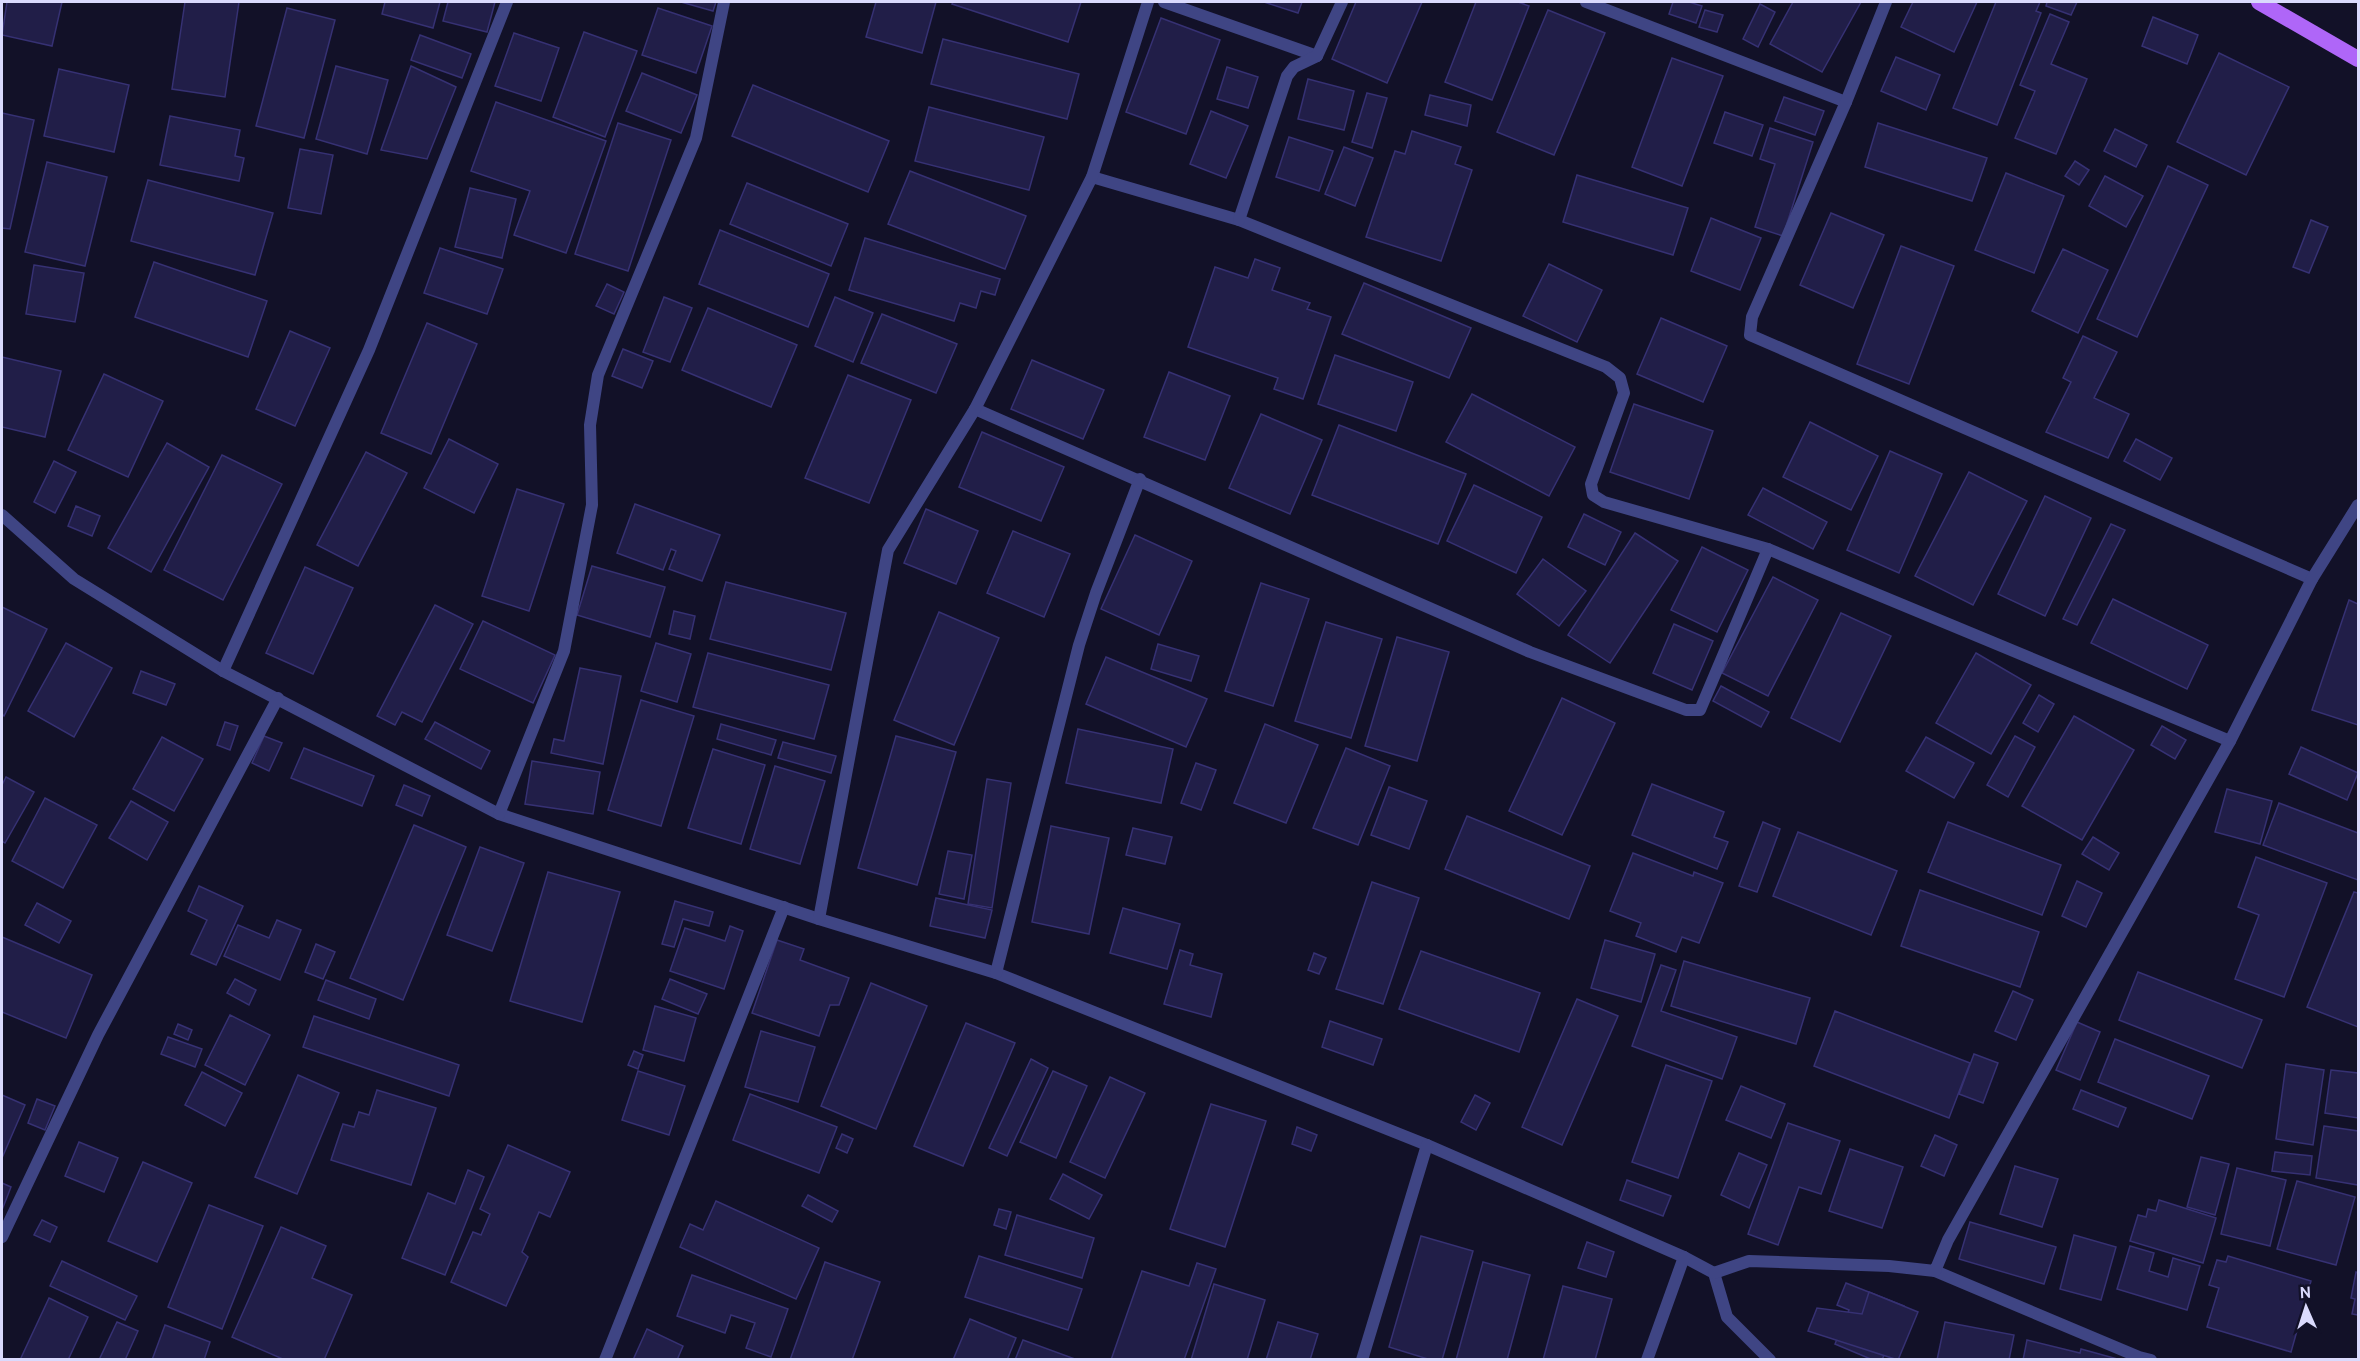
<svg xmlns="http://www.w3.org/2000/svg" width="2360" height="1361" font-family="Cabin,sans-serif">
  <style>
    .building { fill: #211e48; stroke: #363173; stroke-width: 1.5 }
    .lines { fill: none; stroke-linecap: round; stroke-linejoin: round }
    .minor { stroke: #3f4584; stroke-width: 12 }
    .primary { stroke: #af66f8; stroke-width: 16 }
  </style>
  <rect width="100%" height="100%" fill="#121128"/>
  <!-- building -->
  <g class="building">
    <polygon points="7,2 62,2 52,46 2,35"/>
    <polygon points="185,2 239,2 225,97 172,89"/>
    <polygon points="385,2 440,2 433,28 382,14"/>
    <polygon points="448,2 495,2 487,32 443,21"/>
    <polygon points="681,2 716,2 713,11"/>
    <polygon points="876,2 936,2 922,53 866,37"/>
    <polygon points="953,2 1081,2 1068,42 952,4"/>
    <polygon points="1264,2 1302,2 1298,13"/>
    <polygon points="1356,2 1422,2 1387,83 1332,59"/>
    <polygon points="1476,2 1518,2 1529,6 1492,100 1445,82"/>
    <polygon points="1673,2 1689,2 1702,6 1696,23 1669,14"/>
    <polygon points="1793,2 1861,2 1822,72 1770,44"/>
    <polygon points="1913,2 1977,2 1954,52 1901,27"/>
    <polygon points="1996,2 2040,2 2036,11 2041,13 1997,125 1953,108"/>
    <polygon points="2047,2 2077,2 2071,15 2046,6"/>
    <polygon points="1760,4 1775,12 1758,47 1743,39"/>
    <polygon points="287,8 335,20 304,138 256,126"/>
    <polygon points="658,8 712,26 696,73 642,55"/>
    <polygon points="1548,10 1605,33 1554,155 1497,132"/>
    <polygon points="1705,10 1723,15 1717,32 1699,27"/>
    <polygon points="2050,14 2069,22 2051,64 2087,79 2056,154 2015,138 2035,91 2020,85"/>
    <polygon points="2153,17 2198,35 2187,64 2142,46"/>
    <polygon points="1161,18 1220,40 1186,134 1126,112"/>
    <polygon points="584,32 637,51 605,137 553,117"/>
    <polygon points="514,33 559,48 541,101 495,86"/>
    <polygon points="420,35 471,54 462,78 411,60"/>
    <polygon points="943,39 1079,74 1067,119 931,84"/>
    <polygon points="2219,53 2289,87 2246,175 2177,142"/>
    <polygon points="1896,57 1940,75 1926,110 1881,91"/>
    <polygon points="1672,58 1723,76 1682,186 1632,167"/>
    <polygon points="336,66 388,80 367,154 316,139"/>
    <polygon points="411,66 456,87 427,159 381,150"/>
    <polygon points="1227,67 1258,77 1248,108 1217,99"/>
    <polygon points="59,69 129,85 114,152 44,136"/>
    <polygon points="642,73 697,95 681,133 626,111"/>
    <polygon points="1308,79 1354,91 1344,130 1298,119"/>
    <polygon points="753,85 889,141 868,192 732,136"/>
    <polygon points="1367,93 1387,98 1372,148 1352,142"/>
    <polygon points="1430,95 1471,105 1467,126 1425,115"/>
    <polygon points="1784,97 1824,111 1815,135 1775,121"/>
    <polygon points="496,102 606,141 566,253 514,235 530,191 471,171"/>
    <polygon points="929,107 1044,137 1029,190 915,161"/>
    <polygon points="1211,111 1248,126 1226,178 1190,164"/>
    <polygon points="1725,112 1763,125 1752,156 1714,143"/>
    <polygon points="2,113 34,120 10,229 2,228"/>
    <polygon points="170,116 240,130 235,156 244,158 239,181 160,165"/>
    <polygon points="618,123 671,140 628,271 575,254"/>
    <polygon points="1878,123 1987,158 1972,201 1865,167"/>
    <polygon points="1770,128 1813,142 1783,236 1755,227 1775,164 1760,159"/>
    <polygon points="2115,129 2147,145 2136,167 2104,151"/>
    <polygon points="1412,131 1461,147 1455,164 1472,170 1441,261 1366,237 1395,151 1405,154"/>
    <polygon points="1289,137 1333,151 1319,191 1276,177"/>
    <polygon points="1344,147 1373,158 1355,206 1325,194"/>
    <polygon points="300,149 333,155 321,214 288,208"/>
    <polygon points="2075,161 2089,170 2079,185 2065,176"/>
    <polygon points="47,162 107,177 85,266 25,252"/>
    <polygon points="2168,166 2208,185 2137,337 2097,319"/>
    <polygon points="910,171 1026,216 1005,269 888,224"/>
    <polygon points="2006,173 2064,196 2034,273 1975,250"/>
    <polygon points="1577,175 1688,208 1673,255 1563,222"/>
    <polygon points="2105,176 2143,196 2126,227 2089,206"/>
    <polygon points="148,180 273,213 255,275 131,241"/>
    <polygon points="747,183 848,224 831,266 730,224"/>
    <polygon points="470,188 516,199 502,258 455,247"/>
    <polygon points="1831,213 1884,235 1853,308 1800,285"/>
    <polygon points="1711,218 1761,238 1740,290 1691,271"/>
    <polygon points="2311,220 2328,227 2309,273 2293,267"/>
    <polygon points="720,230 829,274 808,327 699,284"/>
    <polygon points="865,238 1000,279 995,295 981,291 976,308 960,303 954,321 849,290"/>
    <polygon points="1901,246 1954,266 1909,384 1857,364"/>
    <polygon points="440,248 503,269 487,314 424,293"/>
    <polygon points="2063,249 2108,270 2078,333 2032,311"/>
    <polygon points="1255,259 1280,268 1272,290 1310,303 1307,309 1331,317 1303,399 1274,389 1278,378 1188,347 1215,267 1248,278"/>
    <polygon points="154,262 267,301 248,357 135,317"/>
    <polygon points="1549,264 1602,290 1577,342 1523,316"/>
    <polygon points="34,265 84,273 75,322 26,314"/>
    <polygon points="1364,283 1471,328 1449,378 1342,334"/>
    <polygon points="607,284 624,292 614,314 596,306"/>
    <polygon points="664,297 692,308 670,362 643,352"/>
    <polygon points="835,297 873,313 853,362 815,346"/>
    <polygon points="708,308 797,345 771,407 682,370"/>
    <polygon points="882,314 957,344 936,393 861,363"/>
    <polygon points="1661,318 1727,346 1703,402 1637,374"/>
    <polygon points="427,323 477,344 431,454 381,433"/>
    <polygon points="290,331 330,348 295,426 256,409"/>
    <polygon points="2083,336 2117,352 2094,398 2129,414 2108,458 2046,432 2071,382 2063,378"/>
    <polygon points="623,349 653,361 642,388 612,376"/>
    <polygon points="1335,355 1413,382 1396,431 1318,404"/>
    <polygon points="2,357 61,371 45,437 2,427"/>
    <polygon points="1032,360 1104,390 1083,439 1011,409"/>
    <polygon points="1169,372 1230,396 1205,460 1144,437"/>
    <polygon points="104,374 163,401 128,477 68,450"/>
    <polygon points="848,375 911,400 869,503 805,478"/>
    <polygon points="1472,394 1575,447 1549,496 1446,442"/>
    <polygon points="1634,404 1713,431 1689,499 1610,472"/>
    <polygon points="1261,414 1322,440 1290,514 1229,488"/>
    <polygon points="1810,422 1878,456 1851,510 1783,477"/>
    <polygon points="1339,425 1466,474 1438,544 1312,495"/>
    <polygon points="982,432 1064,467 1041,521 959,487"/>
    <polygon points="449,439 498,464 474,513 424,488"/>
    <polygon points="2136,439 2172,458 2160,480 2124,461"/>
    <polygon points="167,443 209,467 151,572 108,548"/>
    <polygon points="1890,451 1942,474 1899,573 1847,550"/>
    <polygon points="366,452 407,473 358,566 317,545"/>
    <polygon points="222,455 282,484 223,600 164,570"/>
    <polygon points="54,461 76,472 55,513 34,502"/>
    <polygon points="1969,472 2027,501 1973,605 1915,576"/>
    <polygon points="1474,485 1542,517 1516,573 1447,541"/>
    <polygon points="1763,488 1827,522 1813,549 1748,515"/>
    <polygon points="517,489 564,504 529,611 482,596"/>
    <polygon points="2045,496 2091,518 2045,616 1998,594"/>
    <polygon points="635,504 720,535 702,581 669,569 676,551 671,549 663,570 617,553"/>
    <polygon points="76,506 100,516 92,536 68,526"/>
    <polygon points="926,509 978,531 956,584 904,563"/>
    <polygon points="1584,514 1621,532 1605,565 1568,547"/>
    <polygon points="2111,524 2125,530 2077,625 2063,619"/>
    <polygon points="1013,531 1070,554 1044,617 987,593"/>
    <polygon points="1635,533 1678,561 1610,663 1568,635"/>
    <polygon points="1135,535 1192,561 1159,635 1101,609"/>
    <polygon points="1702,547 1748,570 1717,632 1671,610"/>
    <polygon points="1543,559 1586,591 1559,626 1517,594"/>
    <polygon points="592,566 665,587 650,637 577,615"/>
    <polygon points="305,567 353,588 313,674 266,653"/>
    <polygon points="1773,577 1818,600 1768,696 1722,673"/>
    <polygon points="726,582 846,613 831,670 710,639"/>
    <polygon points="1261,583 1309,599 1273,706 1225,691"/>
    <polygon points="2113,599 2208,645 2187,689 2091,643"/>
    <polygon points="2349,600 2358,604 2358,725 2312,710"/>
    <polygon points="435,605 473,624 422,722 402,712 395,725 377,716"/>
    <polygon points="2,607 47,629 4,716 2,714"/>
    <polygon points="674,611 695,616 690,639 669,634"/>
    <polygon points="939,612 999,638 954,745 894,720"/>
    <polygon points="1841,613 1891,636 1840,742 1791,718"/>
    <polygon points="483,621 555,655 533,703 460,669"/>
    <polygon points="1326,622 1382,639 1351,738 1295,721"/>
    <polygon points="1674,624 1713,641 1692,690 1653,673"/>
    <polygon points="1397,637 1449,652 1417,761 1365,746"/>
    <polygon points="66,643 112,668 74,737 28,711"/>
    <polygon points="656,643 691,654 677,702 641,691"/>
    <polygon points="1158,644 1199,656 1191,681 1151,669"/>
    <polygon points="708,653 829,685 814,739 693,707"/>
    <polygon points="1976,653 2031,685 1991,754 1936,723"/>
    <polygon points="1106,657 1207,699 1186,747 1086,704"/>
    <polygon points="580,668 621,676 603,764 551,753 554,739 564,741"/>
    <polygon points="141,671 175,684 166,705 133,693"/>
    <polygon points="1721,686 1769,712 1761,727 1713,701"/>
    <polygon points="2039,695 2054,704 2038,732 2023,723"/>
    <polygon points="1562,698 1615,723 1562,835 1509,811"/>
    <polygon points="641,700 694,716 661,826 608,810"/>
    <polygon points="2074,716 2134,750 2082,840 2022,806"/>
    <polygon points="225,722 238,726 230,750 217,745"/>
    <polygon points="435,722 490,751 481,769 425,739"/>
    <polygon points="721,724 776,740 771,755 717,739"/>
    <polygon points="1265,724 1318,745 1286,823 1234,803"/>
    <polygon points="2162,726 2186,740 2175,759 2151,745"/>
    <polygon points="1078,729 1173,749 1161,803 1066,783"/>
    <polygon points="264,736 282,743 269,771 252,763"/>
    <polygon points="896,736 956,752 917,885 858,868"/>
    <polygon points="2015,736 2035,747 2008,797 1987,785"/>
    <polygon points="162,737 203,759 174,811 133,789"/>
    <polygon points="1926,737 1974,763 1954,798 1906,771"/>
    <polygon points="783,742 836,756 831,773 778,758"/>
    <polygon points="2301,747 2358,773 2347,800 2289,774"/>
    <polygon points="304,748 374,776 362,806 291,778"/>
    <polygon points="1346,748 1390,766 1358,845 1313,828"/>
    <polygon points="713,749 765,765 741,844 688,828"/>
    <polygon points="532,761 600,772 593,814 525,804"/>
    <polygon points="1196,763 1216,770 1201,810 1181,803"/>
    <polygon points="775,766 825,781 800,864 750,849"/>
    <polygon points="6,777 34,792 5,843 2,841 2,785"/>
    <polygon points="987,779 1011,783 992,908 968,904"/>
    <polygon points="1652,784 1724,812 1714,837 1728,842 1717,869 1632,835"/>
    <polygon points="404,785 430,796 422,816 396,805"/>
    <polygon points="1389,787 1427,801 1409,849 1371,835"/>
    <polygon points="2227,789 2272,801 2260,844 2215,832"/>
    <polygon points="45,798 97,825 63,888 12,861"/>
    <polygon points="131,801 168,822 147,860 109,838"/>
    <polygon points="2279,803 2358,833 2358,880 2263,845"/>
    <polygon points="1467,816 1590,866 1569,919 1445,869"/>
    <polygon points="1763,822 1780,829 1757,892 1739,886"/>
    <polygon points="1948,822 2061,865 2042,915 1928,872"/>
    <polygon points="414,825 466,847 403,1000 350,978"/>
    <polygon points="1051,826 1109,838 1089,934 1032,922"/>
    <polygon points="1133,828 1172,837 1165,864 1126,855"/>
    <polygon points="1798,832 1897,871 1871,935 1773,896"/>
    <polygon points="2093,837 2119,853 2109,870 2082,854"/>
    <polygon points="480,847 524,863 492,951 447,935"/>
    <polygon points="948,851 972,855 964,899 939,894"/>
    <polygon points="1633,853 1693,876 1694,872 1723,883 1699,943 1682,937 1676,952 1636,936 1641,923 1610,911"/>
    <polygon points="2256,857 2327,883 2284,997 2235,979 2259,915 2238,907"/>
    <polygon points="548,872 620,892 582,1022 510,1001"/>
    <polygon points="2077,881 2102,893 2086,927 2062,916"/>
    <polygon points="1372,882 1419,898 1383,1004 1336,989"/>
    <polygon points="199,886 243,906 216,965 191,954 207,920 188,911"/>
    <polygon points="1920,890 2039,932 2020,987 1901,946"/>
    <polygon points="2354,892 2358,893 2358,1027 2307,1007"/>
    <polygon points="936,898 992,910 985,938 930,926"/>
    <polygon points="675,901 713,912 709,926 683,919 674,947 662,944"/>
    <polygon points="37,903 71,921 59,943 25,925"/>
    <polygon points="1123,908 1180,924 1167,969 1110,953"/>
    <polygon points="277,920 301,930 280,980 224,956 238,925 269,938"/>
    <polygon points="730,926 743,931 724,989 670,971 685,928 725,941"/>
    <polygon points="2,937 92,975 66,1038 2,1012"/>
    <polygon points="777,940 804,949 800,960 849,978 839,1005 830,1005 819,1036 752,1013"/>
    <polygon points="1605,940 1655,954 1641,1002 1591,988"/>
    <polygon points="316,944 335,952 323,979 305,972"/>
    <polygon points="1180,950 1193,954 1190,965 1222,974 1211,1017 1164,1004"/>
    <polygon points="1421,951 1540,993 1519,1052 1399,1009"/>
    <polygon points="1314,953 1326,958 1319,974 1308,970"/>
    <polygon points="1684,961 1810,998 1796,1044 1671,1006"/>
    <polygon points="1661,965 1676,970 1661,1011 1737,1037 1722,1079 1632,1046"/>
    <polygon points="2138,972 2262,1020 2242,1068 2119,1020"/>
    <polygon points="235,979 256,990 249,1005 227,993"/>
    <polygon points="670,979 707,994 698,1014 662,999"/>
    <polygon points="326,980 376,999 369,1019 318,1000"/>
    <polygon points="871,983 927,1006 876,1129 821,1106"/>
    <polygon points="2013,991 2033,1000 2016,1040 1995,1031"/>
    <polygon points="1577,999 1618,1016 1562,1145 1522,1127"/>
    <polygon points="655,1006 696,1018 684,1061 643,1050"/>
    <polygon points="1835,1011 1970,1063 1949,1118 1814,1066"/>
    <polygon points="230,1015 270,1035 245,1085 205,1065"/>
    <polygon points="314,1016 459,1065 449,1096 303,1047"/>
    <polygon points="1330,1021 1382,1039 1373,1065 1322,1047"/>
    <polygon points="2077,1022 2100,1032 2080,1080 2056,1070"/>
    <polygon points="966,1023 1015,1043 963,1166 914,1146"/>
    <polygon points="178,1024 192,1030 188,1040 174,1034"/>
    <polygon points="761,1031 815,1047 798,1102 745,1087"/>
    <polygon points="168,1037 202,1049 195,1067 161,1054"/>
    <polygon points="2115,1039 2209,1076 2192,1119 2098,1082"/>
    <polygon points="634,1051 643,1055 638,1069 628,1065"/>
    <polygon points="1974,1054 1998,1063 1983,1103 1959,1094"/>
    <polygon points="1031,1059 1048,1068 1007,1156 989,1148"/>
    <polygon points="2286,1064 2324,1070 2313,1145 2276,1139"/>
    <polygon points="1666,1065 1712,1081 1678,1178 1632,1162"/>
    <polygon points="2331,1070 2358,1073 2358,1118 2325,1113"/>
    <polygon points="638,1071 685,1086 669,1135 622,1120"/>
    <polygon points="1053,1071 1087,1086 1056,1158 1020,1142"/>
    <polygon points="202,1072 242,1093 225,1126 185,1105"/>
    <polygon points="298,1075 339,1093 297,1194 255,1177"/>
    <polygon points="1110,1077 1145,1093 1105,1178 1070,1162"/>
    <polygon points="1741,1086 1785,1104 1771,1138 1726,1120"/>
    <polygon points="377,1090 436,1108 411,1185 331,1160 343,1124 354,1127 359,1112 369,1115"/>
    <polygon points="2081,1090 2126,1108 2118,1127 2073,1109"/>
    <polygon points="750,1094 837,1127 819,1173 733,1140"/>
    <polygon points="2,1095 25,1105 2,1158"/>
    <polygon points="1475,1095 1490,1103 1476,1130 1461,1122"/>
    <polygon points="37,1099 55,1106 45,1130 28,1123"/>
    <polygon points="1211,1104 1266,1121 1225,1247 1170,1229"/>
    <polygon points="1788,1123 1840,1141 1821,1194 1799,1187 1778,1245 1748,1234"/>
    <polygon points="2324,1126 2358,1131 2358,1185 2316,1178"/>
    <polygon points="1297,1127 1317,1135 1311,1151 1292,1144"/>
    <polygon points="842,1134 853,1139 847,1153 836,1148"/>
    <polygon points="1935,1135 1957,1145 1944,1176 1921,1166"/>
    <polygon points="79,1142 118,1158 104,1192 65,1176"/>
    <polygon points="508,1145 570,1172 550,1217 539,1212 522,1252 528,1257 506,1306 451,1282 473,1232 481,1235 490,1214 480,1209"/>
    <polygon points="1850,1149 1903,1167 1882,1228 1829,1211"/>
    <polygon points="2275,1152 2312,1156 2310,1175 2272,1171"/>
    <polygon points="1739,1153 1767,1165 1749,1208 1721,1195"/>
    <polygon points="2201,1157 2229,1164 2215,1215 2187,1207"/>
    <polygon points="143,1162 192,1183 157,1262 108,1241"/>
    <polygon points="2015,1166 2058,1179 2042,1227 2000,1214"/>
    <polygon points="2237,1168 2286,1180 2270,1246 2221,1234"/>
    <polygon points="468,1170 484,1177 445,1275 402,1258 428,1193 455,1204"/>
    <polygon points="1063,1174 1102,1195 1089,1219 1050,1199"/>
    <polygon points="1627,1180 1671,1196 1663,1216 1620,1200"/>
    <polygon points="2297,1181 2355,1197 2336,1265 2277,1249"/>
    <polygon points="2,1183 11,1187 2,1210"/>
    <polygon points="808,1195 838,1211 832,1222 802,1206"/>
    <polygon points="2159,1200 2216,1218 2203,1263 2130,1241 2138,1215 2146,1217 2148,1209 2156,1211"/>
    <polygon points="716,1201 819,1248 796,1299 680,1247 690,1224 703,1230"/>
    <polygon points="209,1205 263,1226 222,1329 168,1307"/>
    <polygon points="999,1209 1011,1212 1006,1229 994,1225"/>
    <polygon points="1017,1215 1094,1238 1082,1278 1005,1255"/>
    <polygon points="42,1220 57,1227 50,1242 34,1235"/>
    <polygon points="1970,1222 2056,1247 2044,1284 1959,1259"/>
    <polygon points="281,1227 326,1246 312,1278 352,1295 324,1360 285,1360 232,1337"/>
    <polygon points="2074,1235 2116,1247 2101,1300 2060,1289"/>
    <polygon points="1421,1236 1473,1251 1442,1360 1431,1360 1389,1347"/>
    <polygon points="1587,1242 1614,1252 1606,1277 1578,1268"/>
    <polygon points="2130,1246 2154,1253 2149,1271 2168,1277 2173,1258 2200,1266 2187,1310 2117,1289"/>
    <polygon points="979,1256 1082,1289 1068,1330 965,1297"/>
    <polygon points="2228,1256 2311,1281 2291,1352 2207,1327 2219,1288 2209,1285 2217,1260 2226,1262"/>
    <polygon points="62,1261 137,1296 125,1320 50,1286"/>
    <polygon points="825,1262 880,1282 852,1360 790,1360"/>
    <polygon points="1483,1262 1530,1275 1507,1360 1456,1360"/>
    <polygon points="1197,1263 1216,1269 1184,1360 1111,1360 1142,1271 1189,1286"/>
    <polygon points="2356,1272 2358,1273 2358,1315 2352,1314 2355,1299 2351,1298"/>
    <polygon points="692,1275 788,1309 771,1357 746,1348 755,1323 731,1315 725,1333 677,1316"/>
    <polygon points="1846,1283 1904,1306 1882,1360 1873,1360 1835,1344 1849,1310 1837,1305"/>
    <polygon points="1214,1284 1265,1300 1247,1360 1191,1360"/>
    <polygon points="1563,1286 1612,1299 1595,1360 1543,1360"/>
    <polygon points="1869,1292 1918,1312 1898,1360 1808,1331 1817,1308 1862,1314"/>
    <polygon points="49,1298 88,1317 68,1360 20,1360"/>
    <polygon points="970,1319 1016,1338 1007,1360 953,1360"/>
    <polygon points="117,1322 138,1331 125,1360 99,1360"/>
    <polygon points="1278,1322 1318,1334 1310,1360 1266,1360"/>
    <polygon points="1945,1322 2014,1335 2009,1360 1937,1360"/>
    <polygon points="165,1325 210,1342 204,1360 152,1360"/>
    <polygon points="647,1329 683,1346 677,1360 633,1360"/>
    <polygon points="1023,1340 1075,1359 1074,1360 1015,1360"/>
    <polygon points="2027,1340 2080,1353 2081,1349 2121,1360 2023,1360"/>
  </g>
  <g class="lines">
    <!-- minor -->
    <g class="minor">
      <polyline points="1164,2 1317,56"/>
      <polyline points="1586,2 1846,102"/>
      <polyline points="1886,2 1846,102 1752,317 1750,335 2312,579"/>
      <polyline points="1092,177 1239,220 1606,367 1620,378 1624,393 1591,484 1593,495 1604,502 1768,549 2230,741"/>
      <polyline points="1239,220 1287,76 1294,67 1317,56 1342,2"/>
      <polyline points="975,409 1530,652 1686,710 1700,710 1768,549"/>
      <polyline points="2,515 74,579 223,671 499,814 819,919 996,973 1427,1145 1684,1257 1714,1273 1727,1317 1770,1360"/>
      <polyline points="223,671 369,350 507,2"/>
      <polyline points="499,814 564,651 592,505 590,425 598,375 696,138 724,2"/>
      <polyline points="819,919 888,550 975,409 1092,177 1148,2"/>
      <polyline points="996,973 1079,645 1096,593 1140,479"/>
      <polyline points="2,1237 98,1035 278,698"/>
      <polyline points="1935,1271 2139,1357 2151,1360"/>
      <polyline points="1714,1273 1749,1261 1889,1266 1935,1271 1948,1240 2230,741 2312,579 2358,505"/>
      <polyline points="605,1360 784,907"/>
      <polyline points="1362,1360 1427,1145"/>
      <polyline points="1647,1360 1684,1257"/>
    </g>
    <!-- primary -->
    <polyline class="primary" points="2259,2 2358,59"/>
  </g>
  <!-- border -->
  <rect width="2360" height="1361" fill="none" stroke="#dadafd" stroke-width="6"/>
  <!-- north arrow -->
  <g transform="translate(2306 1307) rotate(357)" stroke="#121128" stroke-width="4.5" paint-order="stroke">
  <path d="M0-4.5L10 22L0 15L-10 22Z" fill="#dadafd"/>
  <text y="-9" font-size="16" font-weight="bold" text-anchor="middle" fill="#dadafd">N</text>
  </g>
</svg>
